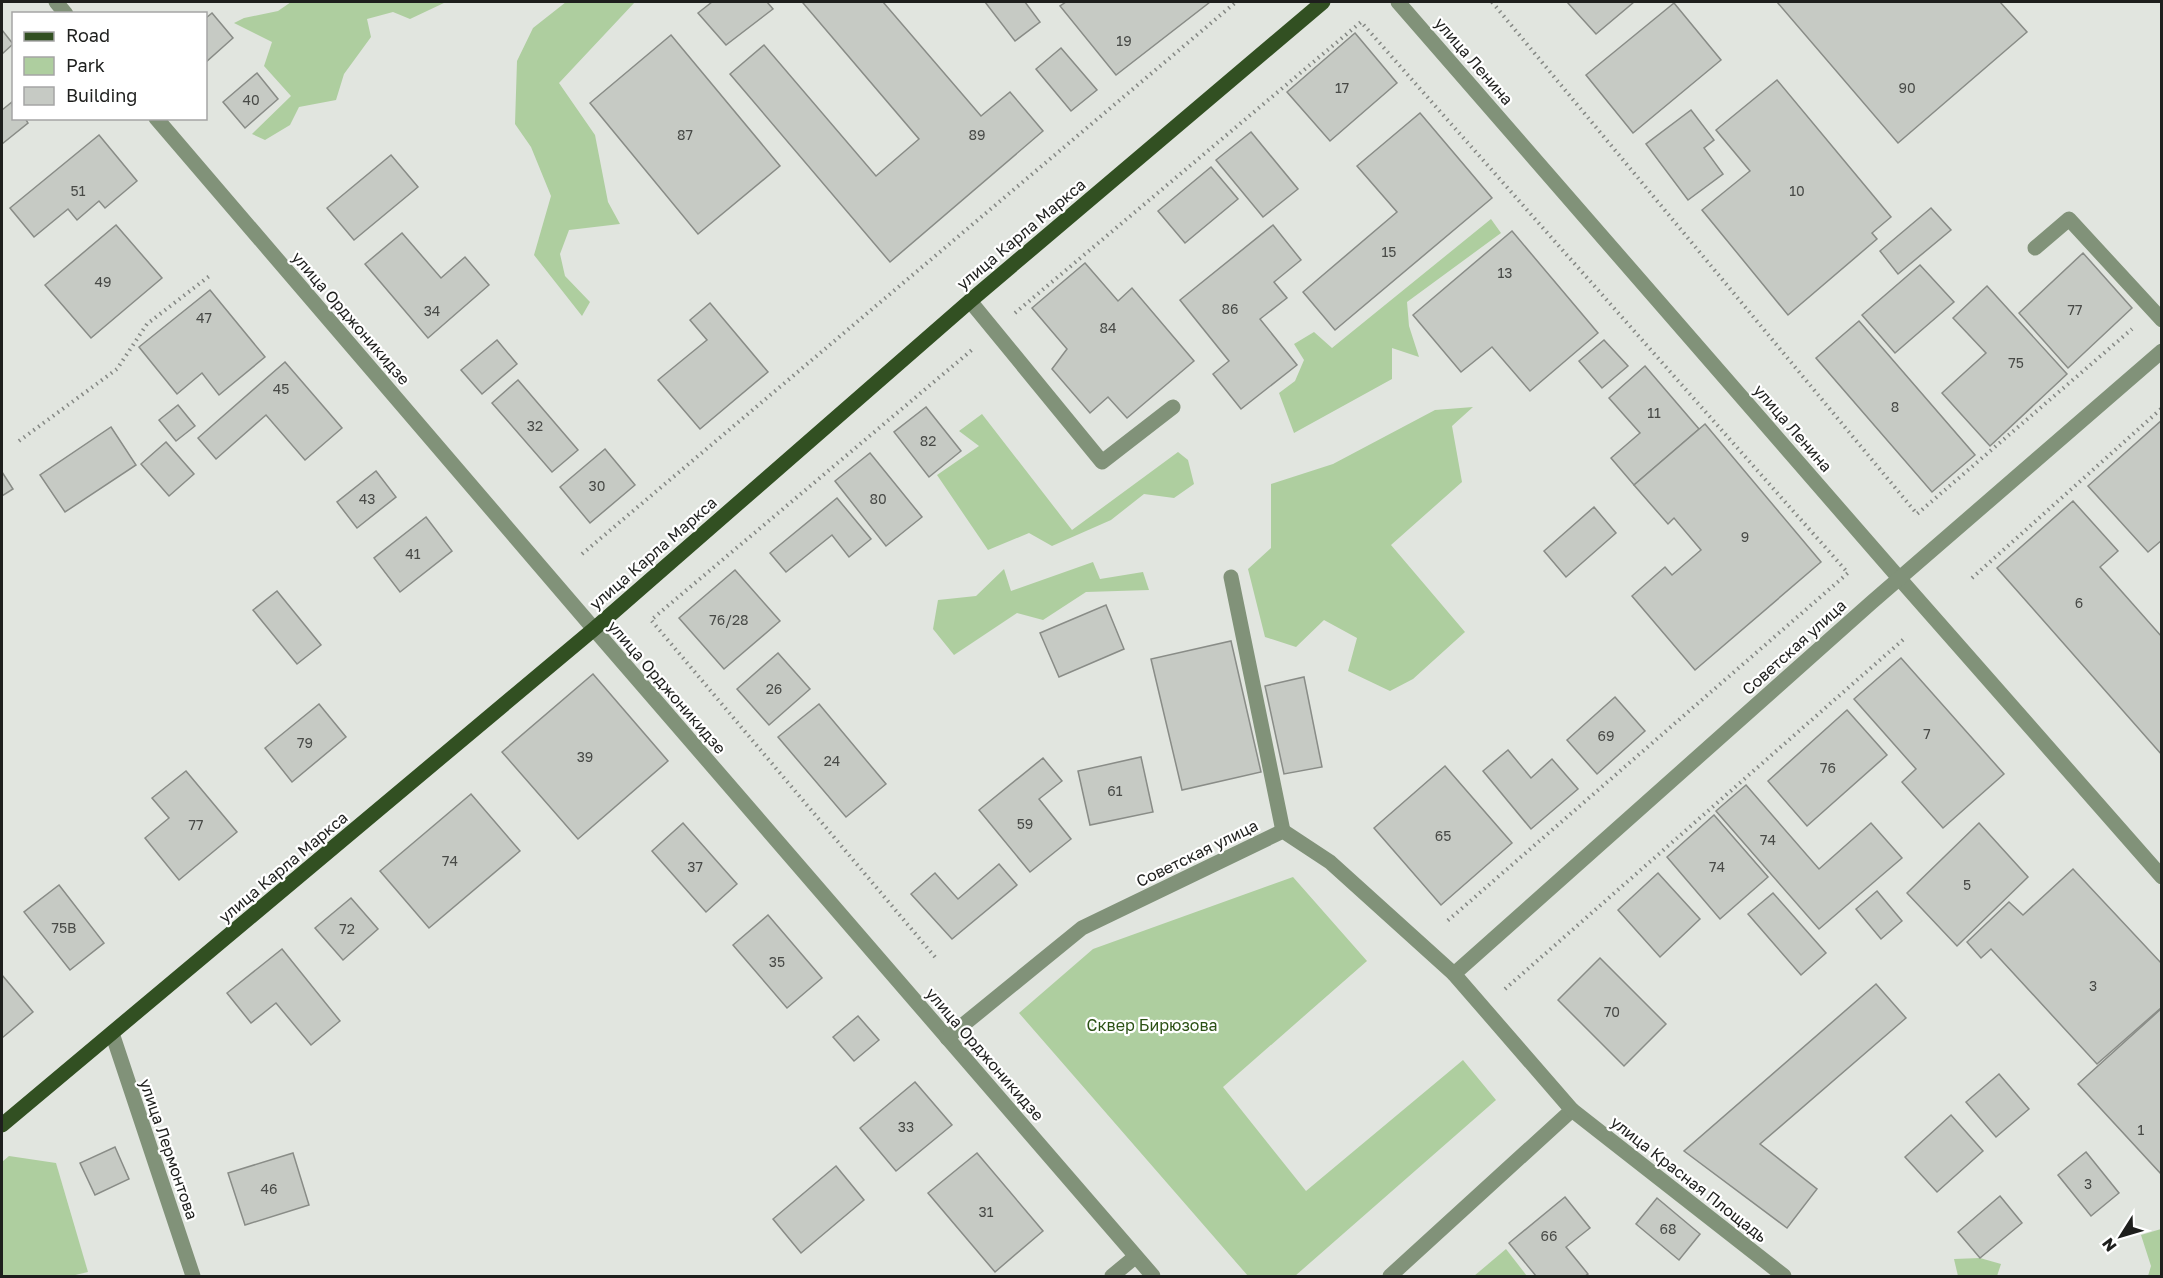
<svg xmlns="http://www.w3.org/2000/svg" width="2163" height="1278" font-family="'Golos Text',sans-serif">
  <style>
    .green { fill: #aece9f }
    .building { fill: #c6cac4; stroke: #898c87; stroke-width: 1.5 }
    .lines { fill: none; stroke-linecap: round; stroke-linejoin: round }
    .path { stroke: #858884; stroke-width: 4; stroke-dasharray: 1.5 4.5; stroke-linecap: butt }
    .minor { stroke: #819279; stroke-width: 15 }
    .major { stroke: #325022; stroke-width: 15 }
    .labels { text-anchor: middle; stroke-width: 4.5; stroke-linejoin: round; paint-order: stroke }
    .number-label { font-size: 14px; fill: #484a47 }
    .street-label { font-size: 16px; fill: #1e1f1d; stroke: #fff }
    .park-label { font-size: 16px; fill: #2b5114; stroke: #fff }
  </style>
  <rect width="100%" height="100%" fill="#e1e5df"/>
  <!-- green -->
  <g class="green">
    <polygon points="291,2 446,2 410,19 393,12 367,19 371,37 344,74 336,100 299,107 290,125 265,140 252,134 291,96 264,66 272,42 234,23 244,18 278,11"/>
    <polygon points="566,2 635,2 559,83 595,135 608,202 620,224 569,230 560,254 565,276 590,302 582,316 534,255 551,196 531,147 515,124 517,61 533,28"/>
    <polygon points="1491,219 1501,233 1407,302 1409,326 1419,357 1392,348 1392,379 1294,433 1279,393 1295,381 1304,360 1294,344 1314,332 1332,348"/>
    <polygon points="1473,407 1452,426 1462,482 1391,545 1465,632 1413,679 1390,691 1348,671 1357,638 1324,620 1296,647 1265,637 1248,569 1271,548 1271,484 1333,464 1435,410"/>
    <polygon points="982,414 1072,530 1178,452 1188,460 1194,484 1174,498 1144,494 1111,520 1052,546 1029,533 988,550 937,475 979,446 959,431"/>
    <polygon points="1093,562 1100,579 1143,572 1149,590 1086,592 1043,620 1017,613 954,655 933,629 938,600 976,596 1004,569 1011,591"/>
    <polygon points="1293,877 1367,961 1223,1087 1306,1191 1463,1060 1496,1100 1295,1276 1248,1276 1019,1013 1093,949"/>
    <polygon points="9,1156 56,1163 88,1272 71,1276 2,1276 2,1162"/>
    <polygon points="2161,1229 2161,1276 2148,1276 2151,1266 2141,1235"/>
    <polygon points="1506,1249 1527,1276 1474,1276"/>
    <polygon points="1980,1258 2001,1264 1997,1276 1958,1276 1954,1259"/>
  </g>
  <!-- building -->
  <g class="building">
    <polygon points="712,2 767,2 773,9 726,45 698,13"/>
    <polygon points="805,2 883,2 981,116 1010,92 1043,131 890,262 730,74 764,45 876,176 919,139 803,3"/>
    <polygon points="985,2 1025,2 1040,22 1015,41"/>
    <polygon points="1066,2 1210,2 1116,75 1060,6"/>
    <polygon points="1567,2 1634,2 1596,34"/>
    <polygon points="1777,2 2000,2 2027,32 1898,143"/>
    <polygon points="1674,3 1721,60 1633,133 1586,75"/>
    <polygon points="212,13 233,38 206,62 206,18"/>
    <polygon points="2,30 13,44 2,54"/>
    <polygon points="1355,33 1397,83 1330,141 1287,92"/>
    <polygon points="671,35 780,166 698,234 590,103"/>
    <polygon points="1061,48 1097,90 1071,111 1036,69"/>
    <polygon points="257,73 278,99 245,128 223,102"/>
    <polygon points="1777,80 1891,217 1872,233 1877,239 1788,315 1702,210 1750,171 1716,130"/>
    <polygon points="12,102 14,118 25,118 28,123 2,144 2,110"/>
    <polygon points="1691,110 1714,140 1704,148 1723,174 1688,200 1646,144"/>
    <polygon points="1420,113 1492,198 1335,330 1303,292 1397,212 1357,166"/>
    <polygon points="1251,132 1298,189 1263,217 1216,160"/>
    <polygon points="99,135 137,181 105,208 99,201 77,220 68,209 34,237 10,208"/>
    <polygon points="391,155 418,187 354,240 327,208"/>
    <polygon points="1211,167 1238,199 1185,243 1158,211"/>
    <polygon points="1931,208 1951,230 1898,274 1880,251"/>
    <polygon points="116,225 162,278 91,338 45,285"/>
    <polygon points="1273,225 1301,260 1274,282 1287,298 1260,319 1297,365 1241,409 1213,374 1229,361 1180,300"/>
    <polygon points="1512,231 1598,333 1530,391 1492,347 1461,372 1413,315"/>
    <polygon points="402,233 441,278 465,257 489,285 428,338 365,264"/>
    <polygon points="2083,253 2132,308 2068,368 2019,313"/>
    <polygon points="1085,263 1118,301 1132,288 1194,361 1127,418 1108,397 1090,413 1052,369 1067,349 1032,308"/>
    <polygon points="1920,265 1954,302 1895,353 1862,315"/>
    <polygon points="1987,286 2067,374 1990,446 1942,393 1986,353 1953,318"/>
    <polygon points="210,290 265,357 219,395 202,373 177,394 139,347"/>
    <polygon points="710,303 768,372 700,429 658,380 707,340 690,320"/>
    <polygon points="1859,321 1975,455 1932,492 1816,358"/>
    <polygon points="497,340 517,364 482,394 461,370"/>
    <polygon points="1604,340 1628,366 1602,388 1579,361"/>
    <polygon points="285,362 342,428 305,460 266,415 216,459 198,438"/>
    <polygon points="1645,366 1699,429 1634,485 1611,458 1640,433 1609,398"/>
    <polygon points="518,380 578,450 552,472 492,403"/>
    <polygon points="178,405 195,426 176,441 159,420"/>
    <polygon points="926,407 961,451 929,477 894,432"/>
    <polygon points="2162,420 2162,540 2148,552 2088,486"/>
    <polygon points="1705,424 1821,562 1695,670 1632,596 1665,567 1672,575 1701,550 1674,518 1668,524 1634,485"/>
    <polygon points="111,427 136,465 65,512 40,475"/>
    <polygon points="166,442 194,474 169,496 141,464"/>
    <polygon points="605,449 635,485 590,523 560,487"/>
    <polygon points="870,453 922,517 886,546 835,481"/>
    <polygon points="376,471 396,497 357,528 337,502"/>
    <polygon points="2,472 13,489 2,496"/>
    <polygon points="837,498 871,539 849,557 832,535 786,572 770,553"/>
    <polygon points="2073,501 2118,551 2100,567 2162,637 2162,755 1997,568"/>
    <polygon points="1594,507 1616,533 1566,577 1544,551"/>
    <polygon points="426,517 452,551 400,592 374,558"/>
    <polygon points="735,570 780,621 724,669 679,618"/>
    <polygon points="277,591 321,645 297,664 253,610"/>
    <polygon points="1106,605 1124,649 1059,677 1040,633"/>
    <polygon points="1231,641 1261,772 1182,790 1151,659"/>
    <polygon points="778,653 810,689 769,725 737,689"/>
    <polygon points="1901,658 2004,774 1943,828 1902,782 1916,769 1854,699"/>
    <polygon points="593,674 668,761 578,839 502,752"/>
    <polygon points="1304,677 1322,767 1284,774 1265,686"/>
    <polygon points="1615,697 1645,731 1597,774 1567,740"/>
    <polygon points="319,704 346,737 292,782 265,748"/>
    <polygon points="819,704 886,784 846,817 778,737"/>
    <polygon points="1847,710 1887,755 1807,826 1768,781"/>
    <polygon points="1508,750 1531,778 1552,759 1578,789 1531,829 1483,771"/>
    <polygon points="1141,757 1153,812 1090,825 1078,771"/>
    <polygon points="1043,758 1062,781 1039,799 1071,839 1030,872 979,810"/>
    <polygon points="1445,766 1512,843 1441,905 1374,828"/>
    <polygon points="186,771 237,832 179,880 145,838 169,818 152,798"/>
    <polygon points="1746,785 1819,869 1871,823 1902,858 1819,929 1716,811"/>
    <polygon points="471,794 520,851 429,928 380,871"/>
    <polygon points="1714,815 1768,877 1720,919 1667,857"/>
    <polygon points="683,823 737,884 706,912 652,851"/>
    <polygon points="1979,823 2028,877 1957,946 1907,893"/>
    <polygon points="999,864 1017,885 952,939 911,894 935,873 958,899"/>
    <polygon points="2073,869 2162,964 2162,1007 2097,1064 1991,949 1981,958 1967,942 2009,902 2023,915"/>
    <polygon points="1658,873 1700,919 1660,957 1618,910"/>
    <polygon points="59,885 104,943 70,970 24,912"/>
    <polygon points="1877,891 1902,921 1881,939 1856,909"/>
    <polygon points="1773,893 1826,953 1801,975 1748,914"/>
    <polygon points="351,898 378,929 343,960 315,928"/>
    <polygon points="768,915 822,978 787,1008 733,945"/>
    <polygon points="282,949 340,1021 311,1045 276,1003 251,1023 227,993"/>
    <polygon points="1600,958 1666,1024 1624,1066 1558,1000"/>
    <polygon points="2,975 33,1012 2,1038"/>
    <polygon points="1876,984 1906,1018 1760,1144 1817,1189 1787,1228 1684,1151"/>
    <polygon points="2162,1008 2162,1175 2078,1084"/>
    <polygon points="858,1016 879,1040 854,1061 833,1037"/>
    <polygon points="1999,1074 2029,1109 1996,1137 1966,1102"/>
    <polygon points="915,1082 952,1125 896,1171 860,1128"/>
    <polygon points="1951,1115 1983,1151 1937,1192 1905,1157"/>
    <polygon points="115,1147 129,1179 95,1195 80,1163"/>
    <polygon points="2086,1152 2119,1193 2091,1216 2058,1175"/>
    <polygon points="293,1153 309,1205 245,1225 228,1173"/>
    <polygon points="977,1153 1043,1231 995,1272 928,1193"/>
    <polygon points="836,1166 864,1200 801,1253 773,1219"/>
    <polygon points="2000,1196 2022,1223 1980,1258 1958,1232"/>
    <polygon points="1565,1197 1590,1228 1566,1247 1588,1274 1585,1276 1536,1276 1509,1243"/>
    <polygon points="1657,1198 1700,1234 1679,1260 1636,1224"/>
  </g>
  <g class="lines">
    <!-- path -->
    <g class="path">
      <polyline points="1492,2 1917,514 2132,329"/>
      <polyline points="1015,313 1361,22 1848,573 1445,923"/>
      <polyline points="19,441 117,369 147,324 212,274"/>
      <polyline points="582,554 1236,2"/>
      <polyline points="1972,578 2162,408"/>
      <polyline points="935,957 651,620 973,349"/>
      <polyline points="1505,989 1905,638"/>
    </g>
    <!-- minor -->
    <g class="minor">
      <polyline points="56,2 66,14"/>
      <polyline points="1398,2 1899,578 2162,877"/>
      <polyline points="156,118 594,629 1153,1276"/>
      <polyline points="2035,248 2069,219 2162,320"/>
      <polyline points="970,301 1102,462 1173,407"/>
      <polyline points="1231,577 1283,831"/>
      <polyline points="1454,974 1872,602 2162,351"/>
      <polyline points="112,1033 193,1276"/>
      <polyline points="947,1038 1082,928 1283,831 1330,862 1454,974 1572,1110 1390,1276"/>
      <polyline points="1572,1110 1784,1276"/>
      <polyline points="1112,1276 1135,1257"/>
    </g>
    <!-- major -->
    <polyline class="major" points="2,1125 594,629 970,301 1323,2"/>
  </g>
  <g class="labels">
    <!-- number labels -->
    <g class="number-label">
      <text x="1124" y="46">19</text>
      <text x="1342" y="93">17</text>
      <text x="1907" y="93">90</text>
      <text x="251" y="105">40</text>
      <text x="685" y="140">87</text>
      <text x="977" y="140">89</text>
      <text x="78" y="196">51</text>
      <text x="1797" y="196">10</text>
      <text x="1389" y="257">15</text>
      <text x="1505" y="278">13</text>
      <text x="103" y="287">49</text>
      <text x="1230" y="314">86</text>
      <text x="2075" y="315">77</text>
      <text x="432" y="316">34</text>
      <text x="204" y="323">47</text>
      <text x="1108" y="333">84</text>
      <text x="2016" y="368">75</text>
      <text x="281" y="394">45</text>
      <text x="1895" y="412">8</text>
      <text x="1654" y="418">11</text>
      <text x="535" y="431">32</text>
      <text x="928" y="446">82</text>
      <text x="597" y="491">30</text>
      <text x="367" y="504">43</text>
      <text x="878" y="504">80</text>
      <text x="1745" y="542">9</text>
      <text x="413" y="559">41</text>
      <text x="2079" y="608">6</text>
      <text x="729" y="625">76/28</text>
      <text x="774" y="694">26</text>
      <text x="1927" y="739">7</text>
      <text x="1606" y="741">69</text>
      <text x="305" y="748">79</text>
      <text x="585" y="762">39</text>
      <text x="832" y="766">24</text>
      <text x="1828" y="773">76</text>
      <text x="1115" y="796">61</text>
      <text x="1025" y="829">59</text>
      <text x="196" y="830">77</text>
      <text x="1443" y="841">65</text>
      <text x="1768" y="845">74</text>
      <text x="450" y="866">74</text>
      <text x="695" y="872">37</text>
      <text x="1717" y="872">74</text>
      <text x="1967" y="890">5</text>
      <text x="64" y="933">75В</text>
      <text x="347" y="934">72</text>
      <text x="777" y="967">35</text>
      <text x="2093" y="991">3</text>
      <text x="1612" y="1017">70</text>
      <text x="906" y="1132">33</text>
      <text x="2141" y="1135">1</text>
      <text x="2088" y="1189">3</text>
      <text x="269" y="1194">46</text>
      <text x="986" y="1217">31</text>
      <text x="1668" y="1234">68</text>
      <text x="1549" y="1241">66</text>
    </g>
    <!-- street labels -->
    <g class="street-label">
      <text transform="translate(1474 61) rotate(49)" y="6">улица Ленина</text>
      <text transform="translate(1021 234) rotate(-40)" y="6">улица Карла Маркса</text>
      <text transform="translate(351 318) rotate(49)" y="6">улица Орджоникидзе</text>
      <text transform="translate(1793 428) rotate(49)" y="6">улица Ленина</text>
      <text transform="translate(653 553) rotate(-41)" y="6">улица Карла Маркса</text>
      <text transform="translate(1794 647) rotate(-42)" y="6">Советская улица</text>
      <text transform="translate(667 687) rotate(49)" y="6">улица Орджоникидзе</text>
      <text transform="translate(1197 853) rotate(-26)" y="6">Советская улица</text>
      <text transform="translate(283 867) rotate(-40)" y="6">улица Карла Маркса</text>
      <text transform="translate(985 1054) rotate(49)" y="6">улица Орджоникидзе</text>
      <text transform="translate(169 1149) rotate(71)" y="6">улица Лермонтова</text>
      <text transform="translate(1689 1179) rotate(38)" y="6">улица Красная Площадь</text>
    </g>
    <!-- park labels -->
    <g class="park-label">
      <text x="1152" y="1031">Сквер Бирюзова</text>
    </g>
  </g>
  <!-- border -->
  <rect width="2163" height="1278" fill="none" stroke="#1e1f1d" stroke-width="6"/>
  <!-- legend -->
  <rect x="12" y="12" width="195" height="108" fill="#ffffff" stroke="#a5a5a5" stroke-width="1.5"/>
  <rect x="24" y="32" width="30" height="9" fill="#325022" stroke="#a5a5a5" stroke-width="1.5"/>
  <text x="66" y="42" font-size="18" fill="#1e1f1d">Road</text>
  <rect x="24" y="57" width="30" height="18" fill="#aece9f" stroke="#a5a5a5" stroke-width="1.5"/>
  <text x="66" y="72" font-size="18" fill="#1e1f1d">Park</text>
  <rect x="24" y="87" width="30" height="18" fill="#c6cac4" stroke="#a5a5a5" stroke-width="1.5"/>
  <text x="66" y="102" font-size="18" fill="#1e1f1d">Building</text>
  <!-- north arrow -->
  <g transform="translate(2121 1236) rotate(233)" stroke="#ffffff" stroke-width="4.5" paint-order="stroke">
  <path d="M0-4.5L10 22L0 15L-10 22Z" fill="#1e1f1d"/>
  <text y="-9" font-size="16" font-weight="bold" text-anchor="middle" fill="#1e1f1d">N</text>
  </g>
</svg>
